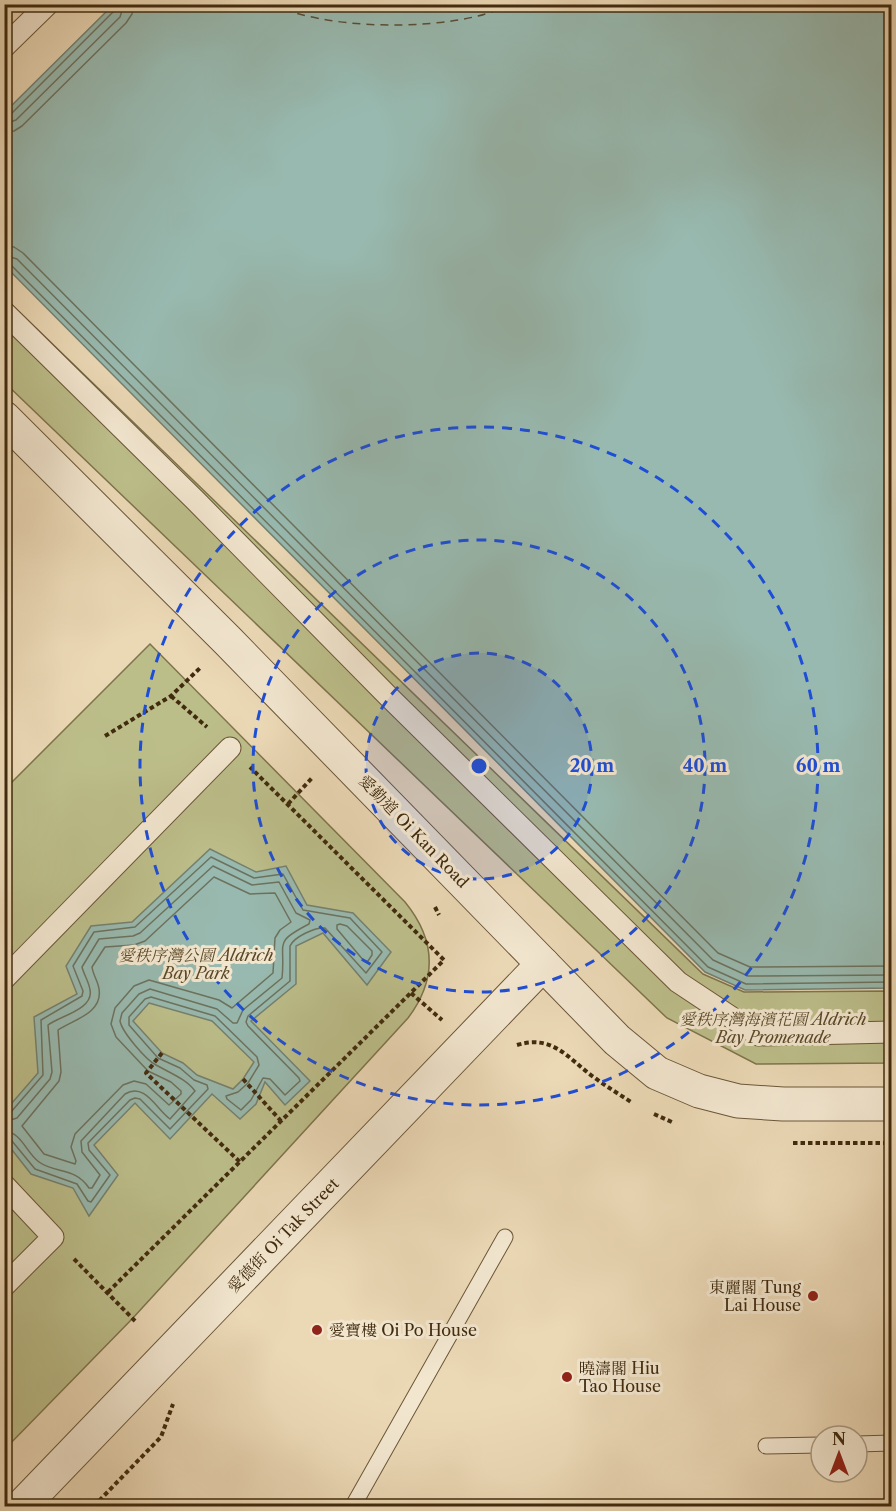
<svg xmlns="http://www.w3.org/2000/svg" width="896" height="1511" font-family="'Libre Caslon Text','Noto Serif TC',serif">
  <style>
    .green { fill: #bcbe8a; stroke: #7e744c; stroke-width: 1.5 }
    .water { fill: #98b9af; stroke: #75806f; stroke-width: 1.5; fill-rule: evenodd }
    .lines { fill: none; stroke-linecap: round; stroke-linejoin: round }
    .shore { stroke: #6c725e; stroke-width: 1.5 }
    .ferry { stroke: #574e36; stroke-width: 1.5; stroke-dasharray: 8 6; stroke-linecap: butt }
    .service-casing { stroke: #6c5638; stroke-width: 17 }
    .pedestrian-casing { stroke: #6c5638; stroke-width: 23 }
    .tertiary-casing { stroke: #6c5638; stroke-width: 35 }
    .path { stroke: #412b0e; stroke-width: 4; stroke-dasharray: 4.5 3; stroke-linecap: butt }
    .service { stroke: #f2e6cf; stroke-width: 15 }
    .pedestrian { stroke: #f2e6cf; stroke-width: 21 }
    .tertiary { stroke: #f2e6cf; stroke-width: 33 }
    .ring { fill: none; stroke: #1d4ed8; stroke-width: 3; stroke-dasharray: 10 8 }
    .poi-dot { fill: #8f2418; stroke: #f2e6cf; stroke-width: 2 }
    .labels { text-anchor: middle; stroke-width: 6; stroke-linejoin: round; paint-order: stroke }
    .street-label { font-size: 16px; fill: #412b0e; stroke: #f2e6cf }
    .park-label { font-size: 16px; font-style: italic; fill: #5a4827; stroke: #f2e6cf }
    .poi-label { font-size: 16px; fill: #412b0e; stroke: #f2e6cf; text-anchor: start }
    .centre { fill: #1d4ed8; stroke: #f2e6cf; stroke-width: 3 }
    .ring-label { font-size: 18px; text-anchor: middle; font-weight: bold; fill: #1d4ed8; stroke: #f2e6cf; stroke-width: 6; stroke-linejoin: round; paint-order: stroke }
  </style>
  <rect width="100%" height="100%" fill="#ebd8b5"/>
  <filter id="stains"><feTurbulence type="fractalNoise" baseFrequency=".00333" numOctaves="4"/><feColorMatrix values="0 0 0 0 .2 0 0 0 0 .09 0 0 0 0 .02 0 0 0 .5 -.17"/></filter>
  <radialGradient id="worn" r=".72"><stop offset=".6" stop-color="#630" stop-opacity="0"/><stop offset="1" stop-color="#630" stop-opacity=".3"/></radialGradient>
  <!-- green -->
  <g class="green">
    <polygon points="4,297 703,974 744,992 891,991 891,1063 756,1064 667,1018 5,383"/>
    <path d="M150 644 405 902C436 940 438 978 408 1018L132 1319 5 1449V789Z"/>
  </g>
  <!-- water -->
  <g class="water">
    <polygon points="113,5 891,5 891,988 745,990 705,972 5,266 5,112"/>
    <path d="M210 849 256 872 286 866 307 905 353 913 391 952 367 985 323 933 296 946V984L251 1021 310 1081 285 1105 265 1082 256 1104 240 1119 212 1094 170 1139 135 1103 94 1145 118 1175 89 1216 73 1188 31 1174 5 1141V1111L38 1073 34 1017 77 994 66 966 91 926 132 922ZM149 1003 212 1021 254 1062 243 1079 233 1089 197 1075 183 1063 162 1053 133 1021Z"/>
  </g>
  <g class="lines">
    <!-- shore -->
    <g class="shore">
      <polyline points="4,116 11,114 114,11 117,4"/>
      <polyline points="4,124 16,120 120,17 124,4"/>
      <polyline points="4,133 14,131 22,126 126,23 132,14 133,4"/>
      <polyline points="4,246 14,247 23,253 718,953 750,967 892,966"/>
      <polyline points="4,255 17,259 713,960 748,976 892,975"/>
      <polyline points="4,263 11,265 708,967 746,984 892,982"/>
      <path d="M214 877 250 894 275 893 291 922 280 930 275 938 273 973 232 1008 219 1000 149 980 134 986 115 1008 111 1024 116 1037 148 1071 171 1082 181 1091V1094L169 1105 146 1084 134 1081 123 1085 75 1134 71 1147 76 1161 75 1164 44 1154 22 1126 59 1081 61 1072 58 1030C73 1020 103 1013 99 989 98 981 93 975 92 967L105 947 134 945 145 941Z"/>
      <polygon points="340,924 347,926 372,951 372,955 368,961 364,961 337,929 337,925"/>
      <path d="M4 1114 11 1112 43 1075 41 1020 82 996 83 991 73 966 94 932 135 927 211 857 254 878 283 874 303 910 350 918 382 952 366 973 325 928C315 927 294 937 290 946V981L248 1016 246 1022 248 1026 299 1078 300 1081 285 1095 270 1079 263 1078 251 1100 241 1110 227 1099 226 1096 238 1092 248 1083 259 1065 257 1057 215 1016 151 997 145 999 129 1017V1025L158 1058 180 1068 194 1080 207 1085 208 1089 170 1129 140 1099 135 1098 130 1100 88 1143 89 1150 110 1175 91 1202 88 1201 77 1184 35 1169 12 1141 4 1138"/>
      <path d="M4 1122 17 1118 50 1079 52 1072 48 1025C60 1016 94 1009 90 990 89 982 84 975 82 967L99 939 133 936 140 933 213 866 252 885 279 882 296 913 310 920 309 924C272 943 286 942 282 978L243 1010 237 1023H233L217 1009 150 989 139 994 122 1013 120 1021C122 1032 146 1060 156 1065 170 1073 186 1079 195 1091L170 1119C156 1109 145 1082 125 1094L81 1141 82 1152 100 1175 92 1188H89C75 1167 56 1174 39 1162 26 1153 22 1132 4 1131"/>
    </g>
    <!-- ferry -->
    <path class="ferry" d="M271 4C326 29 420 30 478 16 490 13 502 8 514 4"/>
    <!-- service casing -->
    <g class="service-casing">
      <g id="service">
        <polyline points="857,1444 892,1443"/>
        <polyline points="766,1446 821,1445"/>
        <polyline points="353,1506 505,1237"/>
      </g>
    </g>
    <!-- pedestrian casing -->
    <g class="pedestrian-casing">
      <g id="pedestrian">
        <polyline points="4,47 48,4"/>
        <polyline points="4,312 195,500 386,694 678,982 758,1035 892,1032"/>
        <polyline points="4,979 230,748"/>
        <polyline points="4,1185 53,1237 4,1286"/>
      </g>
    </g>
    <!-- tertiary casing -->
    <g class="tertiary-casing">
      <g id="tertiary">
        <polyline points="4,418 227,640 617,1040 657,1073 699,1091 738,1101 783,1104 892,1104"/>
        <polyline points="22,1506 543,964"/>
      </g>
    </g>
    <!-- path -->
    <g class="path">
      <polyline points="171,696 207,727"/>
      <polyline points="105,736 171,696 201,667"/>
      <polyline points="288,804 312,778"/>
      <polyline points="435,907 439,915"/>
      <polyline points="411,993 442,1020"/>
      <path d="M517 1045C554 1034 568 1059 595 1078 607 1087 619 1094 631 1102"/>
      <polyline points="162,1053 146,1073 240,1162"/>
      <polyline points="243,1079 281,1121"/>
      <polyline points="654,1114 674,1123"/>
      <polyline points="793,1143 892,1143"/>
      <polyline points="74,1259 136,1322"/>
      <polyline points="108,1292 444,960 250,767"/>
      <polyline points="94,1506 161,1437 173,1404"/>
    </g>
    <!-- service -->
    <use href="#service" class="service"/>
    <!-- pedestrian -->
    <use href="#pedestrian" class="pedestrian"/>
    <!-- tertiary -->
    <use href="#tertiary" class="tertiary"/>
  </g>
  <!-- distance rings -->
  <circle cx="479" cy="766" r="113" fill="#1d4ed8" fill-opacity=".12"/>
  <g class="ring">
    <circle cx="479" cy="766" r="113"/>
    <circle cx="479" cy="766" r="226"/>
    <circle cx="479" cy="766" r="339"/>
  </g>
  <!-- markers -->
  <g class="poi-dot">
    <circle cx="813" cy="1296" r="6"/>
    <circle cx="317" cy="1330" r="6"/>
    <circle cx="567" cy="1377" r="6"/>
  </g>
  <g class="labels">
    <!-- street labels -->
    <g class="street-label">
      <text transform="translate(414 831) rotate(46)" y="6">愛勤道 Oi Kan Road</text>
      <text transform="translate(283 1235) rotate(-46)" y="6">愛德街 Oi Tak Street</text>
    </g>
    <!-- park labels -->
    <g class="park-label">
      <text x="196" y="961">愛秩序灣公園 Aldrich<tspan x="196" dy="18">Bay Park</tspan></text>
      <text x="773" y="1025">愛秩序灣海濱花園 Aldrich<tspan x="773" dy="18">Bay Promenade</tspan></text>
    </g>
    <!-- poi labels -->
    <g class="poi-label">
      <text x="801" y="1293" text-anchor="end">東麗閣 Tung<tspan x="801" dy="18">Lai House</tspan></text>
      <text x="329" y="1336">愛寶樓 Oi Po House</text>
      <text x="579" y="1374">曉濤閣 Hiu<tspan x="579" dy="18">Tao House</tspan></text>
    </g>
  </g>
  <circle cx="479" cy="766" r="9" class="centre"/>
  <g class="ring-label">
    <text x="592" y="772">20 m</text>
    <text x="705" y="772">40 m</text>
    <text x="818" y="772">60 m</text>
  </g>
  <!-- margin -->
  <rect width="896" height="1511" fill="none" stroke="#ebd8b5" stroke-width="24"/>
  <rect x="6" y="6" width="884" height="1499" fill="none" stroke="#412b0e" stroke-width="3"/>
  <rect x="12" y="12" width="872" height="1487" fill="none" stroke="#412b0e" stroke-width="1.5"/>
  <!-- north arrow -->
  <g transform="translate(839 1454)"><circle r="28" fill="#f2e6cf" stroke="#ab9b82" stroke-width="1.5"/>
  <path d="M0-4.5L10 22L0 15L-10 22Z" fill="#8f2418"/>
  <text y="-9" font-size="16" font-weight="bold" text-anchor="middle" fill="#412b0e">N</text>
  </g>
  <rect width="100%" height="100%" filter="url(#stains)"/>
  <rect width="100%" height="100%" fill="url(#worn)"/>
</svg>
